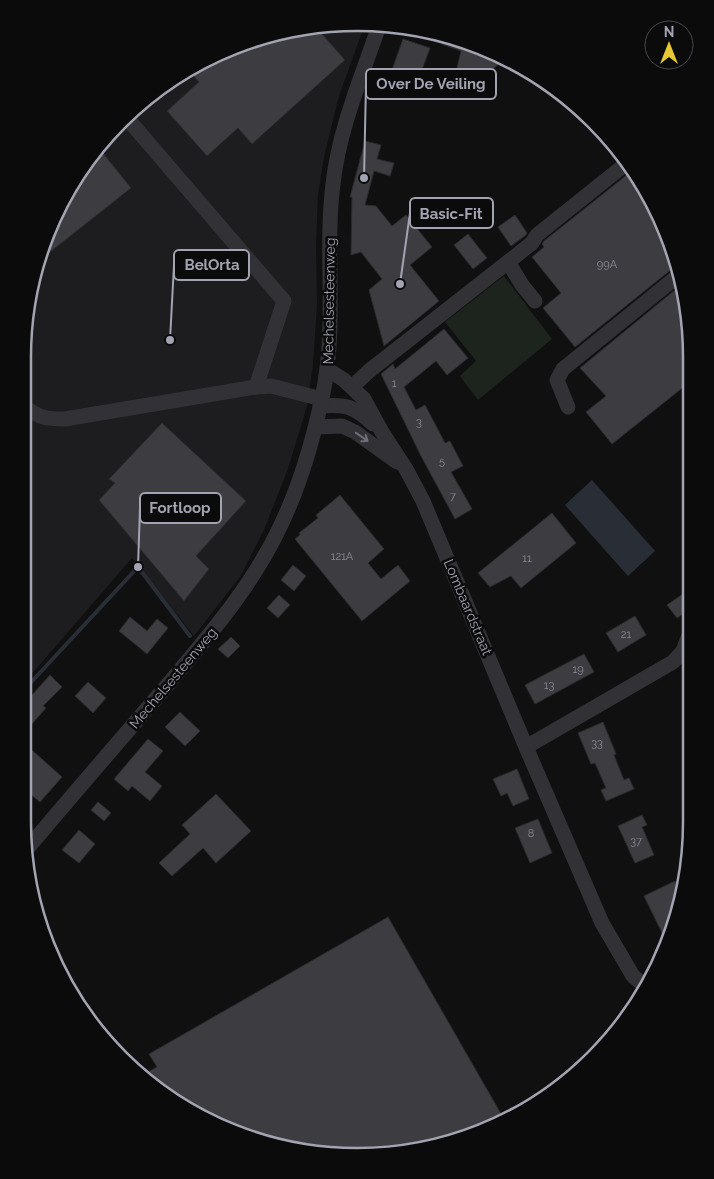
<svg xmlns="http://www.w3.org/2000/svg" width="714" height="1179" font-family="Raleway,sans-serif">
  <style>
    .built { fill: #1d1c1e }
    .green { fill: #1d241e }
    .water { fill: #292e36 }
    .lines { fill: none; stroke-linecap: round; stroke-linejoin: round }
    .stream { stroke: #292e36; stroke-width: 4 }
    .building { fill: #3d3d41; stroke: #2b2a2d }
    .minor { stroke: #313136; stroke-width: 15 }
    .oneway { stroke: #6f707a }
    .labels { text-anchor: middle; stroke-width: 5; stroke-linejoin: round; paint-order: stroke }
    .number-label { font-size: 11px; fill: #898a96 }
    .street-label { font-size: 14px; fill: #a2a4b2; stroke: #0b0b0c }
    .rim { fill: none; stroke: #a2a4b2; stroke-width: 2.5 }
    .leader { fill: none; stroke: #a2a4b2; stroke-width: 2 }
    .callout-dot { fill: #a2a4b2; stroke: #0b0b0c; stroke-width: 2 }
    .callout { fill: #0b0b0c; stroke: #a2a4b2; stroke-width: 2 }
    .callout-label { font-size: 15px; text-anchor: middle; font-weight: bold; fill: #a2a4b2 }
  </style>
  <rect width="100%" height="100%" fill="#101011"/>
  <!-- built -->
  <polygon class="built" points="365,24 339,96 324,157 318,195 316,244 317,306 313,365 307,406 288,469 264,530 240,577 194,636 132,558 23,684 25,314 48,229 91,154 136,106 189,67 313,25"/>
  <!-- green -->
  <polygon class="green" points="504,276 552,339 478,400 460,376 476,361 445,322"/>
  <!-- water -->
  <polygon class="water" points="592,480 655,551 628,576 565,505"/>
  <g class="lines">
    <!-- stream -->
    <polyline class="stream" points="23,691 138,567 190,636"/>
  </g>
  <!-- building -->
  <g class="building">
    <polygon points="314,25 345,60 252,144 238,128 207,156 167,111 199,82 187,69 190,67 249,40"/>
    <polygon points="445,34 505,57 506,58 480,80 456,72 461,51 442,44"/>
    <polygon points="403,39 430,48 414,91 388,81"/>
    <polygon points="365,141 381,145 377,159 394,163 390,176 374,171 365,205 376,206 392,226 406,215 432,247 410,265 439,301 384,346 369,290 382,279 361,252 351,255 352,197 350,197"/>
    <polygon points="98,147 131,188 40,260 48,229 91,154"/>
    <polygon points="633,170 647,190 674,250 677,266 673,268 575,347 543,308 561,293 532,257 544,247 542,244 544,241"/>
    <polygon points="515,215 527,233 526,235 511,246 498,227"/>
    <polygon points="468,234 487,258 473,269 454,245"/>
    <polygon points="681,285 691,335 691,381 612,444 586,412 606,396 580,368"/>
    <polygon points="444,329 468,358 447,375 436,361 404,387 416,410 425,405 445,443 450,441 463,466 451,472 472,509 455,519 421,456 381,374 393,364 395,369"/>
    <polygon points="162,423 246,501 196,556 209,569 184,601 99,500 115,483 109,479"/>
    <polygon points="340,495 384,549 368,563 381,579 398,565 410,581 362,621 295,539 300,535 299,533 318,518 316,515"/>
    <polygon points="552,513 576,543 521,588 511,576 490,587 478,573"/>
    <polygon points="293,565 306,576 294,591 281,580"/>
    <polygon points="690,589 690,609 677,618 667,605"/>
    <polygon points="279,595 290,605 278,618 267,608"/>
    <polygon points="635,616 646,635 618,652 606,633"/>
    <polygon points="130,617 147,631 157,619 168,628 147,654 119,631"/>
    <polygon points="231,637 240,646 228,658 218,649"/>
    <polygon points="584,654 594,672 535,704 525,685"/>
    <polygon points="50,675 62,687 43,706 46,708 23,734 23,705"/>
    <polygon points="88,682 106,698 93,713 75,696"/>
    <polygon points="180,712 200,731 185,746 165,727"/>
    <polygon points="603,722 616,754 614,755 624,780 629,778 634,789 606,801 601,790 606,788 595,763 591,764 578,733"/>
    <polygon points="148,739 163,751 145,772 162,786 150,801 132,786 128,791 114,779"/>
    <polygon points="23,742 62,777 40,802 23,788"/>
    <polygon points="517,769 529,799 513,806 507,793 501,796 493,779"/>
    <polygon points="216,794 251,831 216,863 203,848 172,876 159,863 190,834 182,825"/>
    <polygon points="98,802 111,813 104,821 91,810"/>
    <polygon points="642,815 647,825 642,827 654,855 635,863 618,826"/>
    <polygon points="538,819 552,853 530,863 515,828"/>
    <polygon points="79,830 95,844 79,863 62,850"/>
    <polygon points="675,881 681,893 668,945 644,896"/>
    <polygon points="388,917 504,1119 464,1139 357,1156 250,1139 171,1100 144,1074 157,1067 149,1054"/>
  </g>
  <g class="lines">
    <!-- minor -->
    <g class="minor">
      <polyline points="126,117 284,301 256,387"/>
      <polyline points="508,262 532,243 537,235 627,163"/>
      <polyline points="327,369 344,380 364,399 382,432 406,469 423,501 526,747 602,923 633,976 645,986"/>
      <polyline points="352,387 369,371 508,262 522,285 535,301"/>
      <path d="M320 406C346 404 354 406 373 424"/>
      <path d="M25 407C40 418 46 419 65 419L256 387 271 386 322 399"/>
      <polyline points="568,407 557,380 563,369 679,275"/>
      <polyline points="316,427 342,426 355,432 397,462"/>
      <polyline points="526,747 673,662 683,651 690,632"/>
      <path d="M27 849C74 793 122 738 170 682 209 635 248 591 276 535 298 492 312 445 322 398 338 326 324 256 333 184 339 129 362 76 380 23"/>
    </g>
  </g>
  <!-- one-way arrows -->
  <defs><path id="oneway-shaft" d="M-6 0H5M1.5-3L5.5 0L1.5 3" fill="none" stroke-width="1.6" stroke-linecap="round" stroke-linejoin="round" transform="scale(1.25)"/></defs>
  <use class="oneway" href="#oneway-shaft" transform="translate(362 437) rotate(35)"/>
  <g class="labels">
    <!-- number labels -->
    <g class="number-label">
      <text x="607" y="268">99A</text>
      <text x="394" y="387">1</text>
      <text x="419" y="426">3</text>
      <text x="442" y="465">5</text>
      <text x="453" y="500">7</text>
      <text x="342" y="560">121A</text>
      <text x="527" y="562">11</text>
      <text x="626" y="638">21</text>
      <text x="578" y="673">19</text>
      <text x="549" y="689">13</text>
      <text x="597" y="747">33</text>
      <text x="531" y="837">8</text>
      <text x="636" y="845">37</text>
    </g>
    <!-- street labels -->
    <g class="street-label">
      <text transform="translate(329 301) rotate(-89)" y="5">Mechelsesteenweg</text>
      <text transform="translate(468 607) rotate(67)" y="5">Lombaardstraat</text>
      <text transform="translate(173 678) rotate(-50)" y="5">Mechelsesteenweg</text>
    </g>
  </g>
  <!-- crop -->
  <path d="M0 0H714V1179H0ZM357 31H357A326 326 0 0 1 683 357V822A326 326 0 0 1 357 1148H357A326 326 0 0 1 31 822V357A326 326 0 0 1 357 31Z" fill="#0b0b0c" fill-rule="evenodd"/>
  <path class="rim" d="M357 31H357A326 326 0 0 1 683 357V822A326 326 0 0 1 357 1148H357A326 326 0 0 1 31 822V357A326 326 0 0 1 357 31Z"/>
  <!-- callouts -->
  <path class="leader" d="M364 178L366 84M400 284L410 213M170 340L174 265M138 567L140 508"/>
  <g class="callout-dot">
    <circle cx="364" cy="178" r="5"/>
    <circle cx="400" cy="284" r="5"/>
    <circle cx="170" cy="340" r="5"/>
    <circle cx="138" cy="567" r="5"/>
  </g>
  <g class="callout">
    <rect x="366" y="69" width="130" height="30" rx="5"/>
    <rect x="410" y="198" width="83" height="30" rx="5"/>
    <rect x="174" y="250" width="75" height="30" rx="5"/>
    <rect x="140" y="493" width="81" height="30" rx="5"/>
  </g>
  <g class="callout-label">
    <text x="431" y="89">Over De Veiling</text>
    <text x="451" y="219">Basic-Fit</text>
    <text x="212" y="270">BelOrta</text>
    <text x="180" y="513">Fortloop</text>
  </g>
  <!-- north arrow -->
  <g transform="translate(669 45)"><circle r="24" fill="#0b0b0c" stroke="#47484e"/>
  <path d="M0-4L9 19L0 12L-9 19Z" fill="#e7c733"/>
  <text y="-8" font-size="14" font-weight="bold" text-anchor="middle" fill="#a2a4b2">N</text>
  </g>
</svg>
